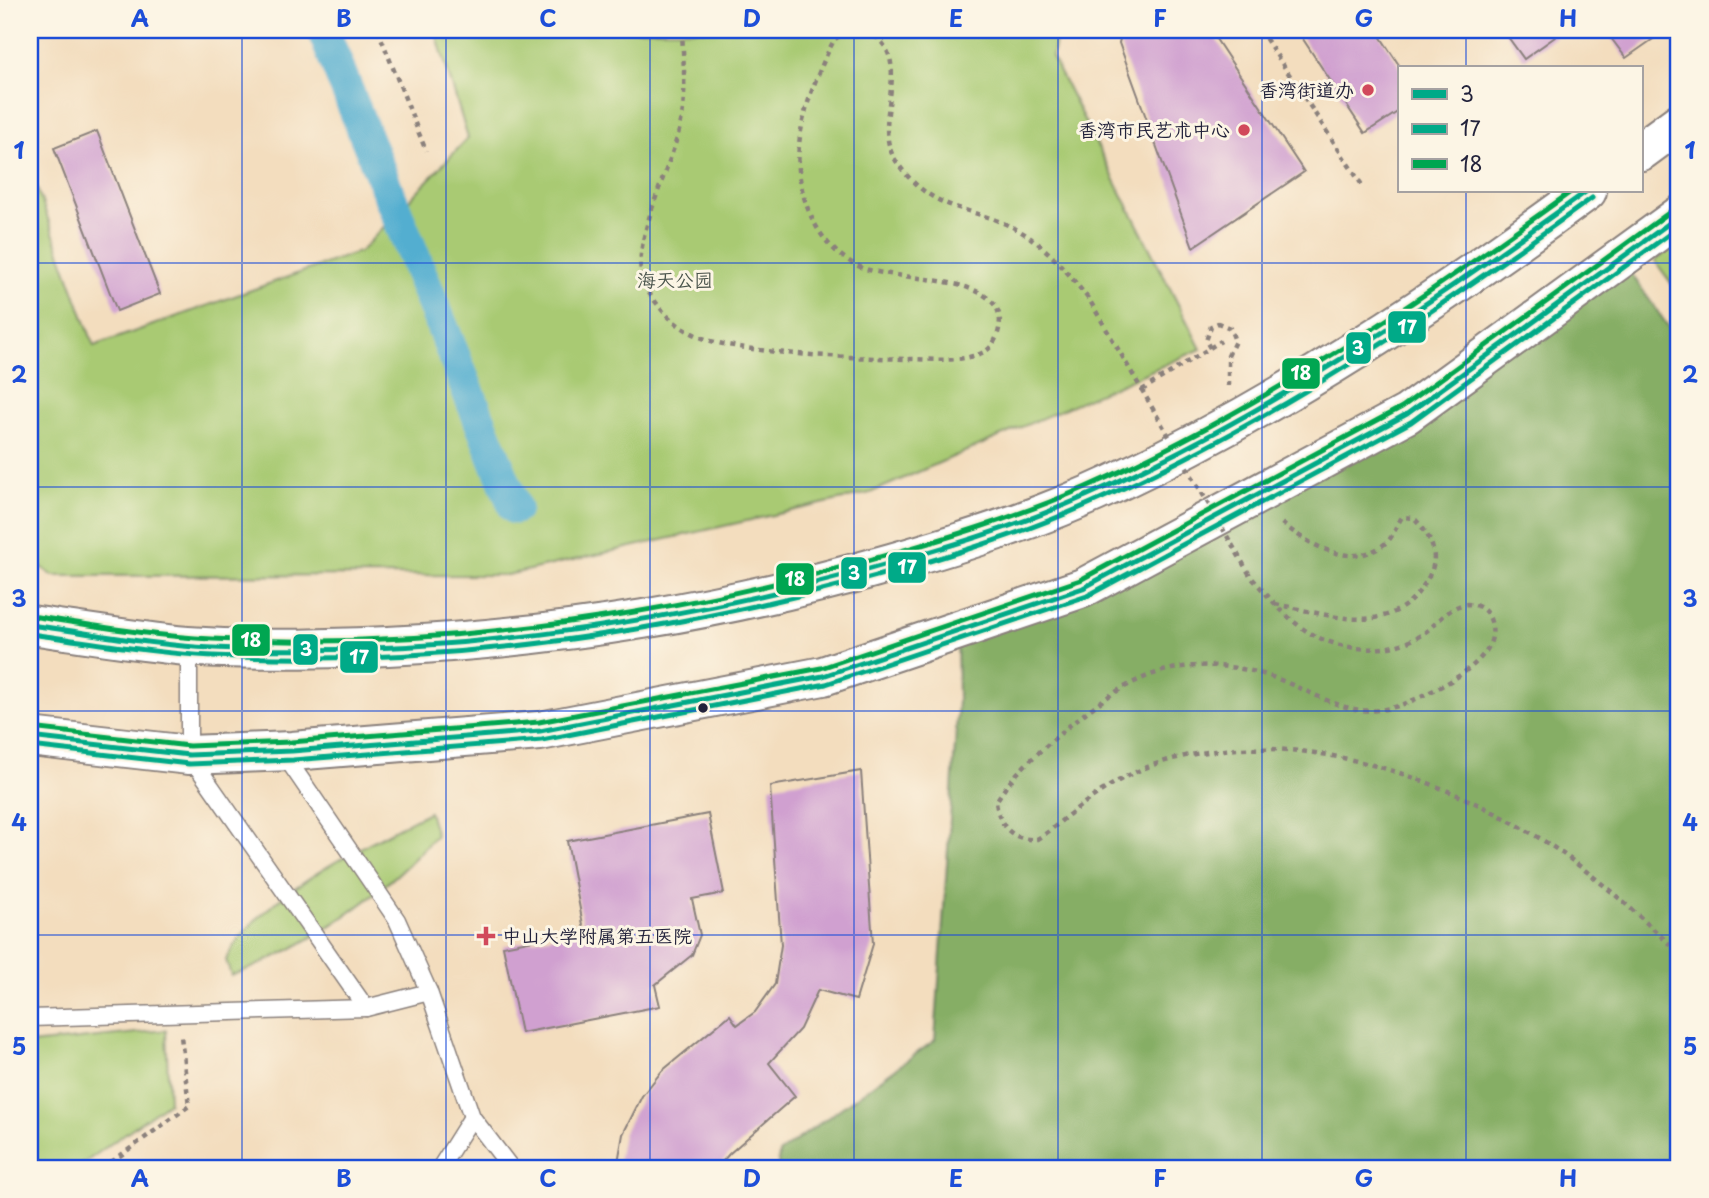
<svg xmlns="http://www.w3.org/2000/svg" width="1709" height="1198" font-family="'Playpen Sans','LXGW WenKai TC',sans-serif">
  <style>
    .green { fill: #a9ca73; stroke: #667657; stroke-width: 2 }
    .forest { fill: #86ae65; stroke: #546850; stroke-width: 2 }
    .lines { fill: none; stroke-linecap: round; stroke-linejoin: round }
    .canal { stroke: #52aed0; stroke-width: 33 }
    .building { fill: #d0a0d0 }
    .service-casing { stroke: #8a807c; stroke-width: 19 }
    .primary-casing { stroke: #8a807c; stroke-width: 42 }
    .path { stroke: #8a807c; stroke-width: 4.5; stroke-dasharray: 5 5; stroke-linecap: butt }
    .service { stroke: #fff; stroke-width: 16 }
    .primary { stroke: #fff; stroke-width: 38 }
    .path-bridge { stroke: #8a807c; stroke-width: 4.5; stroke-dasharray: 5 5; stroke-linecap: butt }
    .bus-1-casing { stroke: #fcf5e5; stroke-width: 10 }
    .bus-2-casing { stroke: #fcf5e5; stroke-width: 10 }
    .bus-3-casing { stroke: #fcf5e5; stroke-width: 10 }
    .bus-1 { stroke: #0a8; stroke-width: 5 }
    .bus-2 { stroke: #0a8; stroke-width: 5 }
    .bus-3 { stroke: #00a651; stroke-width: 5 }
    .grid { fill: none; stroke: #1d4ed8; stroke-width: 2; stroke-opacity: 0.55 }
    .poi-dot { fill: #d1495b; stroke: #fcf5e5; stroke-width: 2.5 }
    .bus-dot { fill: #22223b; stroke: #fcf5e5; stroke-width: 2.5 }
    .labels { text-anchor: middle; stroke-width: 6; stroke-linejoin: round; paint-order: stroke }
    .poi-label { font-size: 19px; fill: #22223b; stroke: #fcf5e5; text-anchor: end }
    .park-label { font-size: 19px; fill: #4a544c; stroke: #fcf5e5 }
    .line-badge { stroke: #fcf5e5; stroke-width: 2.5 }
    .badge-label { font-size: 19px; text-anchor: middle; font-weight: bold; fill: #fff }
    .neatline { fill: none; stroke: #1d4ed8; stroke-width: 2.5 }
    .grid-label { font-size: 23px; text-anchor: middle; font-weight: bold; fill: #1d4ed8 }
  </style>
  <rect width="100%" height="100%" fill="#fcf5e5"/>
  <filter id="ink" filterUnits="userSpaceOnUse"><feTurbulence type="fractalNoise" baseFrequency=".0143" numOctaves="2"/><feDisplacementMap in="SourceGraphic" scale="14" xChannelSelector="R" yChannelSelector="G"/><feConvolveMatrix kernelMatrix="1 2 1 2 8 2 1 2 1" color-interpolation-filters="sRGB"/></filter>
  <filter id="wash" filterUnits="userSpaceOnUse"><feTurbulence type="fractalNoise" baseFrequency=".00686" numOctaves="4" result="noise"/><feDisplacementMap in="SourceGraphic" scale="28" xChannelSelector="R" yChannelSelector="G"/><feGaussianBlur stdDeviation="1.57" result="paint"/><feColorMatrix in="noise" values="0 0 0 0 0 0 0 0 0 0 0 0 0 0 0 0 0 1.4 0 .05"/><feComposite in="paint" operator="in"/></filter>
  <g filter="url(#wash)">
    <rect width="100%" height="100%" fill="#f3ddbe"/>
    <!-- green -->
    <g class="green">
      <polygon points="435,30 1057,30 1052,57 1201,349 870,493 507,575 53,576 30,558 30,169 94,346 361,251 468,138"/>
      <polygon points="1679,243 1679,294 1655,261"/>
      <path d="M429 812 436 835C382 897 308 947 231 976L226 960C255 897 368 843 429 812Z"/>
      <polygon points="166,1030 169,1102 77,1168 30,1168 30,1044"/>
    </g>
    <!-- forest -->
    <polygon class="forest" points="1621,259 1679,342 1679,1168 778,1168 779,1153 935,1040 958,701 957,631 1406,414"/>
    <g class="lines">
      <!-- canal -->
      <polyline class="canal" points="323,30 515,508"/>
    </g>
    <g id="blocks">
      <!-- building -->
      <g class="building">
        <polygon points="1122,30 1210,30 1304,172 1193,247 1119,43"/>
        <polygon points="1297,30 1376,30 1401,68 1399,111 1365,133"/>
        <polygon points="1503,30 1550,30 1555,37 1524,59"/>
        <polygon points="1605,30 1666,30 1626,58"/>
        <polygon points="97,131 160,294 117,311 54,148"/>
        <polygon points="861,771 873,944 856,1000 818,990 800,1029 769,1063 795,1096 729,1154 717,1168 617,1168 623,1134 642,1096 662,1071 730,1015 737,1025 755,1012 775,984 781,945 770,786"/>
        <polygon points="708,814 724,893 692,899 700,935 692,955 655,985 660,1006 521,1033 503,946 584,930 567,841"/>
      </g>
    </g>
  </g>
  <g filter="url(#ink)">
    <use href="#blocks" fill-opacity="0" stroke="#8a807c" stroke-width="2"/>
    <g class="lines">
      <!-- service casing -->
      <g class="service-casing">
        <g id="service">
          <polyline points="189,647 189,755 366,1008"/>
          <polyline points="283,753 397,920 429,992"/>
          <polyline points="30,1018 366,1008 429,992 472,1117 511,1168"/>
          <polyline points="440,1168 472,1117"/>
        </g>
      </g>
      <!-- primary casing -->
      <g class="primary-casing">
        <g id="primary">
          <polyline points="1641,151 1679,123"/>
          <path d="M30 625C82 632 135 641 187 646 254 651 322 649 388 646 563 637 723 611 891 563 965 542 1041 518 1111 485 1281 405 1436 302 1587 191"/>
          <polyline points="30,737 189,755 292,751 540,731 823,676 1083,588 1407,414 1679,216"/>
        </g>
      </g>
      <!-- path -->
      <g class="path">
        <polyline points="378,30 426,151"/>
        <path d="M682 30C683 60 687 91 681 122 673 164 632 238 642 278 645 290 655 301 662 310 678 329 704 341 728 345 788 356 846 357 906 359 931 359 958 363 982 353 990 350 995 342 998 333 1001 322 1001 312 993 303 971 277 900 279 869 270 815 254 792 188 800 137 805 104 819 69 834 40L843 33 859 30"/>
        <polyline points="1260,30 1362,185"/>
        <polyline points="1210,348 1206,341 1211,326 1218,323 1230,328 1235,341 1228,356 1228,388"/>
        <polyline points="1142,390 1221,341"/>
        <path d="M1275 604C1334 615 1394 642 1429 576 1441 555 1429 533 1414 518L1402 517C1397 524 1394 535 1388 541 1353 573 1308 544 1279 521"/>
        <polyline points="103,1168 189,1106 181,1036"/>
      </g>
      <!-- service -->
      <use href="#service" class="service"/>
      <!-- primary -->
      <use href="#primary" class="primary"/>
      <!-- path-bridge -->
      <path class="path-bridge" d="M866 30C920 59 868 119 896 161 933 215 967 203 1018 230 1047 246 1070 275 1090 301L1251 577C1268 596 1286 618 1308 632 1341 652 1391 656 1424 633 1437 624 1450 605 1467 604 1492 604 1499 633 1486 651 1473 669 1452 681 1432 691 1365 727 1345 707 1283 681 1256 670 1225 664 1195 666 1146 668 1105 696 1069 726 1043 749 1013 772 996 802 999 826 1012 841 1037 839 1050 832 1059 822 1071 813 1097 793 1122 776 1153 765 1275 723 1420 768 1526 830 1583 863 1632 909 1679 953"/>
      <!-- bus-1 casing -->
      <g class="bus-1-casing">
        <g id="bus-1">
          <path d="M30 625C91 633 151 645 213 648 431 658 655 627 866 570 941 549 1017 527 1088 495 1267 416 1429 305 1587 191"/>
          <polyline points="30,737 189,755 292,751 540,731 823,676 1083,588 1407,414 1679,216"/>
        </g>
      </g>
      <!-- bus-2 casing -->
      <g class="bus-2-casing">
        <g id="bus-2">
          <path d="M30 634C91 642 151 653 213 656 433 667 657 635 869 578 944 558 1020 535 1091 503 1271 424 1434 313 1592 198"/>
          <polyline points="30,746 189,764 293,760 542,740 826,684 1087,596 1411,422 1679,227"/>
        </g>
      </g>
      <!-- bus-3 casing -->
      <g class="bus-3-casing">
        <g id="bus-3">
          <path d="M31 616C91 625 151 636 212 639 431 650 655 618 866 561 941 540 1015 518 1086 487 1260 410 1419 302 1572 191"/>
          <polyline points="31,728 189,746 291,742 539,722 821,668 1080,580 1402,407 1674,209"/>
        </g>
      </g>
      <!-- bus-1 -->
      <use href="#bus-1" class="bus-1"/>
      <!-- bus-2 -->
      <use href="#bus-2" class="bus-2"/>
      <!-- bus-3 -->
      <use href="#bus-3" class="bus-3"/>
    </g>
  </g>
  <!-- grid -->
  <path class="grid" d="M242 30V1168M446 30V1168M650 30V1168M854 30V1168M1058 30V1168M1262 30V1168M1466 30V68M1466 191V1168M30 263H1679M30 487H1679M30 711H1679M30 935H1679"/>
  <!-- markers -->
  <g class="poi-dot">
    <circle cx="1368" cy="90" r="7"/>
    <circle cx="1244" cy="130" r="7"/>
    <path d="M482.5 925.5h7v7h7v7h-7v7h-7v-7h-7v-7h7z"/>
  </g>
  <circle class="bus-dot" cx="703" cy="708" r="6"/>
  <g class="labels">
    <!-- poi labels -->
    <g class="poi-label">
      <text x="1354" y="97">香湾街道办</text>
      <text x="1230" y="137">香湾市民艺术中心</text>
      <text x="502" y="943" text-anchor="start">中山大学附属第五医院</text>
    </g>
    <!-- park labels -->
    <g class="park-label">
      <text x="675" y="287">海天公园</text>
    </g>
  </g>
  <g class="line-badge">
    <rect x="1387" y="310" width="40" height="34" rx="7" fill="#0a8"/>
    <rect x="1345" y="331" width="27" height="34" rx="7" fill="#0a8"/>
    <rect x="1281" y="357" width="40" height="33" rx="7" fill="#00a651"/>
    <rect x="887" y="551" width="40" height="33" rx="7" fill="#0a8"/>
    <rect x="840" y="556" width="28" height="34" rx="7" fill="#0a8"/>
    <rect x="775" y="562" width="40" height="34" rx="7" fill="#00a651"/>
    <rect x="231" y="623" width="40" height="34" rx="7" fill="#00a651"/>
    <rect x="292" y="633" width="27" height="33" rx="7" fill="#0a8"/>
    <rect x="339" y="640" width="40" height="34" rx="7" fill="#0a8"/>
  </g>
  <g class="badge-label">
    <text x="1407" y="334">17</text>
    <text x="1358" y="355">3</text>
    <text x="1301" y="380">18</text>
    <text x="907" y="574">17</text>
    <text x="854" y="580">3</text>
    <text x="795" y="586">18</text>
    <text x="251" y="647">18</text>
    <text x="306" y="656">3</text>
    <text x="359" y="664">17</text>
  </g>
  <!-- margin -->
  <rect width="1709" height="1198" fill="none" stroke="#fcf5e5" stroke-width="77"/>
  <!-- legend -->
  <rect x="1398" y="66" width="245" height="126" fill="#fcf5e5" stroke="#a5a1a1" stroke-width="2"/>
  <rect x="1412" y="89" width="35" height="10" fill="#00aa88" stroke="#a5a1a1" stroke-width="2"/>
  <text x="1460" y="102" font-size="21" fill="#22223b">3</text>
  <rect x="1412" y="124" width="35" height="10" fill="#00aa88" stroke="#a5a1a1" stroke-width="2"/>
  <text x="1460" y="136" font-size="21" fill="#22223b">17</text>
  <rect x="1412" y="159" width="35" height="10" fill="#00a651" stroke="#a5a1a1" stroke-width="2"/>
  <text x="1460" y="172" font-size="21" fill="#22223b">18</text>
  <rect x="38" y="38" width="1632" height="1122" class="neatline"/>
  <g class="grid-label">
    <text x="140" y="27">A</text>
    <text x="344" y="27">B</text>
    <text x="548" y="27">C</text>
    <text x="752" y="27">D</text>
    <text x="956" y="27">E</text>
    <text x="1160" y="27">F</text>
    <text x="1364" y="27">G</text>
    <text x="1568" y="27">H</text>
    <text x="19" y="159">1</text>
    <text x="1690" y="159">1</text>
    <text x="19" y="383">2</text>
    <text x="1690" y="383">2</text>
    <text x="19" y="607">3</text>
    <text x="1690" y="607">3</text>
    <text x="19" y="831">4</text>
    <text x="1690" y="831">4</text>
    <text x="19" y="1055">5</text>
    <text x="1690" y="1055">5</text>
    <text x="140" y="1187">A</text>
    <text x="344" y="1187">B</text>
    <text x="548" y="1187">C</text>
    <text x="752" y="1187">D</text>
    <text x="956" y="1187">E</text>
    <text x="1160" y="1187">F</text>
    <text x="1364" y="1187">G</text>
    <text x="1568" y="1187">H</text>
  </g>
</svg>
